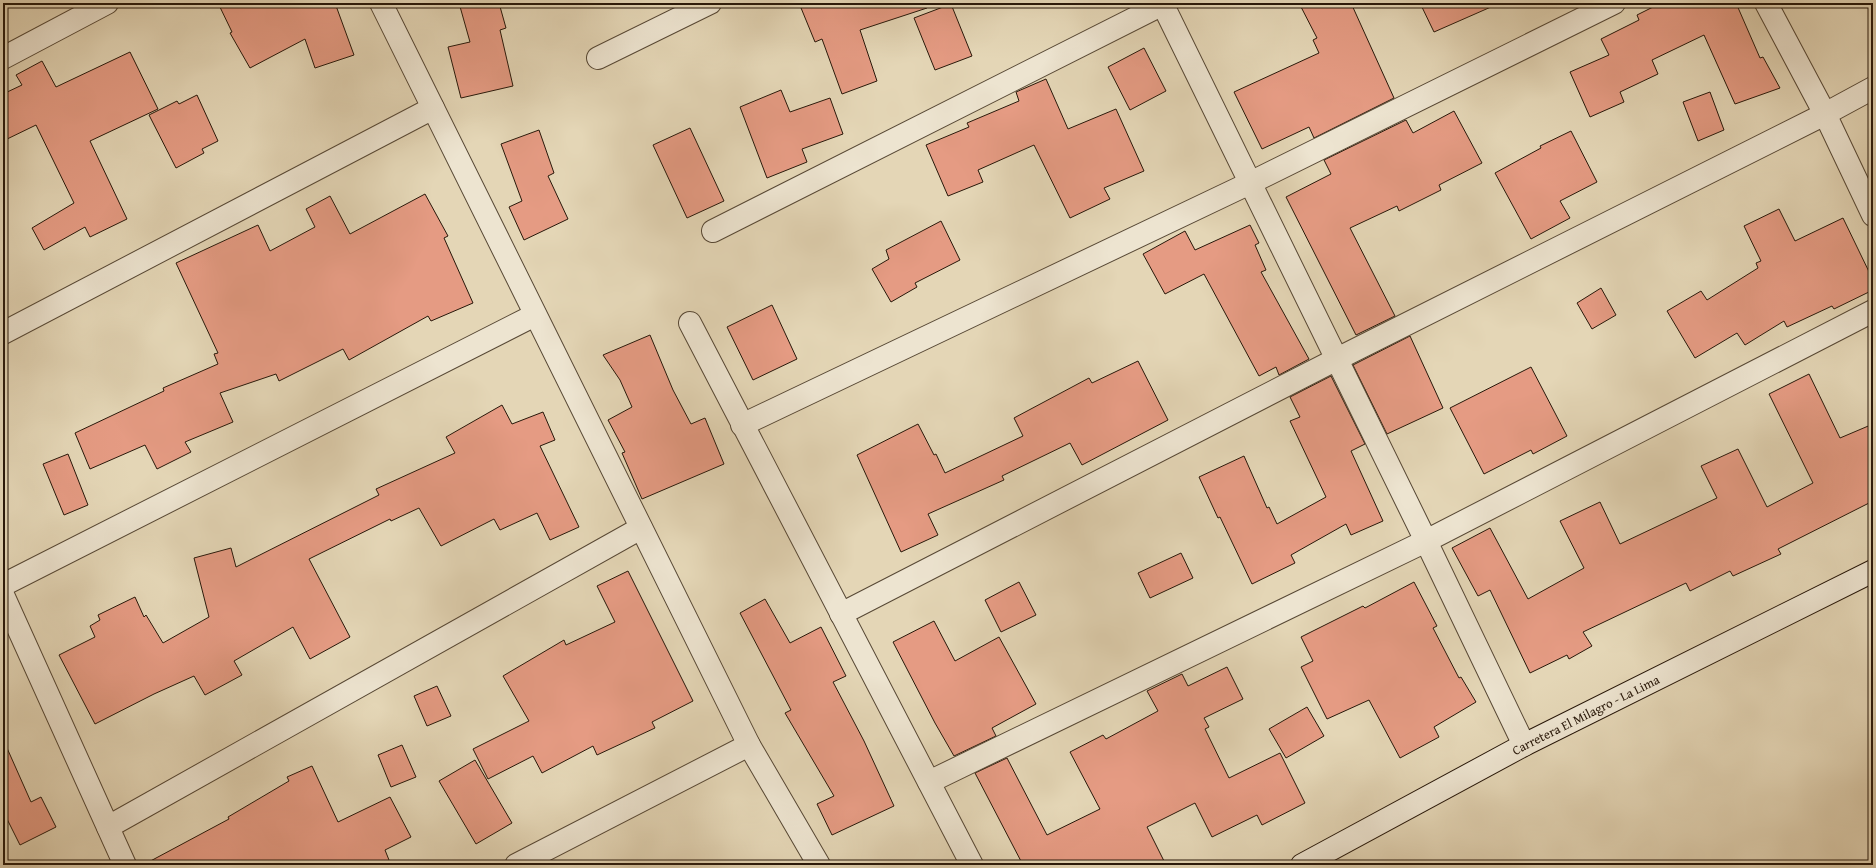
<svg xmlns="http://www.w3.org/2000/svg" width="1876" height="868" font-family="'Gentium Book Plus',serif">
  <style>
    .building { fill: #e59b83; stroke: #28180a }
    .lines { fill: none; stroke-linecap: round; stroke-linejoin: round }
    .minor-casing { stroke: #574835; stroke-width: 24 }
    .secondary-casing { stroke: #28180a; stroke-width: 24 }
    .minor { stroke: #ede4d0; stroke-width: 22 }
    .secondary { stroke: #ede4d0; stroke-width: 22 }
    .labels { text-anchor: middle; stroke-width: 3; stroke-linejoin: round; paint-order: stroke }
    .street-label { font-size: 13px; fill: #28180a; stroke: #ede4d0 }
  </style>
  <rect width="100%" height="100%" fill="#e4d6b6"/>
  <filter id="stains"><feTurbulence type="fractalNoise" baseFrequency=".005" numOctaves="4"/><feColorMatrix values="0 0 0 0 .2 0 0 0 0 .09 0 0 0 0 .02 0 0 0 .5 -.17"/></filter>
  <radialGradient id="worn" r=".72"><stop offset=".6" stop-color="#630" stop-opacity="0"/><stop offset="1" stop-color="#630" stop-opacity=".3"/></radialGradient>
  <!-- building -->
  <g class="building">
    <polygon points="218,3 335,3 354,55 315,68 305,39 250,68 230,33 232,32"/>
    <polygon points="459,3 499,3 506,28 500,30 513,86 461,98 448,47 470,42"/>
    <polygon points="799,3 927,3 927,8 860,30 877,81 842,94 822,39 815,42"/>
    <polygon points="1299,3 1351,3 1394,98 1314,138 1309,127 1262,149 1234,92 1319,53 1313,40 1317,38"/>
    <polygon points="1420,3 1500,3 1434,32"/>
    <polygon points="1661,3 1736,3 1760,58 1763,57 1780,88 1735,104 1704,35 1652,60 1658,74 1620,92 1624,102 1590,117 1570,72 1609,55 1601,39 1639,20 1637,15"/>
    <polygon points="951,4 972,56 935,70 914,18"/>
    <polygon points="1144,48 1166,91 1130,110 1108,67"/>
    <polygon points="130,52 158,109 90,141 127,219 90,237 85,227 44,250 32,228 74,203 36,125 3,141 3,94 22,85 16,75 42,61 56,87"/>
    <polygon points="1046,79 1068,129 1116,109 1144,171 1104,188 1110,199 1070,218 1034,145 978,170 983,182 948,196 926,145 969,127 967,123 1019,101 1016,92"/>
    <polygon points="781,90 790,112 830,98 843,134 802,149 807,162 767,178 740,107"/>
    <polygon points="1710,92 1724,130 1698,141 1683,102"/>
    <polygon points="197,95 218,141 202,149 204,153 176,168 149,115 177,101 179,104"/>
    <polygon points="1454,111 1482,163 1439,185 1441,190 1399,211 1397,206 1350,228 1395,316 1356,335 1286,197 1331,174 1324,160 1406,120 1413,133"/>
    <polygon points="690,128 724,201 687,218 653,145"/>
    <polygon points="539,130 554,173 548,176 568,219 524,240 509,207 522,201 501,144"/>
    <polygon points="1571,131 1597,182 1560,201 1570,218 1531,239 1495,173 1541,148 1540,146"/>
    <polygon points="425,194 448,236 444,238 473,303 431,321 428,316 349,360 343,349 279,381 276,374 220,393 233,422 185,442 191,452 157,469 145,445 90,469 75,433 164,391 163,388 218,364 214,354 218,353 176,263 258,225 270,251 315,227 306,209 330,196 350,234"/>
    <polygon points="1779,209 1795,241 1843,218 1873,280 1873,290 1834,309 1832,306 1787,327 1784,321 1745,345 1737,333 1695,358 1667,311 1701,291 1707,300 1758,268 1756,263 1761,261 1744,226"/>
    <polygon points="941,221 960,260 915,283 917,287 891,302 872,269 889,259 886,250"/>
    <polygon points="1250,225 1259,243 1255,245 1266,270 1261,272 1309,359 1279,375 1276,367 1259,376 1204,274 1165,294 1143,254 1185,231 1195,250"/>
    <polygon points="1601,288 1616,315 1592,329 1577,303"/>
    <polygon points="772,305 797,359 753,380 727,327"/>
    <polygon points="650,335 673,390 691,424 705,418 724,464 642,499 622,453 625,452 608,420 632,407 620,380 603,355"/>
    <polygon points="1410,336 1443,408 1387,434 1353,365"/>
    <polygon points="1138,361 1168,420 1082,465 1070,443 1002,476 1004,480 928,514 938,535 901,552 857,455 918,424 934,455 936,454 945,473 1023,436 1014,418 1089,378 1092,383"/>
    <polygon points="1531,367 1567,436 1533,454 1531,450 1484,474 1450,408"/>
    <polygon points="1809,374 1840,438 1873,424 1873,501 1778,549 1781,554 1733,576 1730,571 1690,591 1686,583 1583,632 1592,646 1569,659 1567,655 1530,673 1490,590 1478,596 1452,548 1490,528 1528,599 1584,568 1560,521 1600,502 1620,544 1717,498 1701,466 1738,449 1767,507 1813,483 1769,394"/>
    <polygon points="1331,376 1365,444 1351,451 1383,521 1351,535 1346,524 1291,555 1295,563 1252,584 1220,517 1218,518 1199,477 1244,456 1267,508 1269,507 1277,524 1326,497 1290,421 1300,417 1290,397"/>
    <polygon points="502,405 512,424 543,412 555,440 540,446 579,527 550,540 537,513 500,530 494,519 441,546 419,508 391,521 390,519 309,559 350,637 310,659 293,627 234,661 242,675 205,695 194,676 154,694 95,724 59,655 95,637 90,626 100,620 98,615 135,597 144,617 146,615 163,643 209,617 194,558 231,548 236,567 379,495 376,489 455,453 446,437"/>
    <polygon points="68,454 88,505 64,515 43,464"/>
    <polygon points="1181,553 1193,578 1150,598 1138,573"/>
    <polygon points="628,571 693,701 652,722 655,728 597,755 593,746 542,773 533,756 488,779 473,749 529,721 503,676 564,640 566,645 615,622 597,586"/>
    <polygon points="1019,582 1036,615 1001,632 985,600"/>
    <polygon points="1414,582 1437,626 1433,628 1459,678 1461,677 1476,702 1434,727 1439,737 1400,758 1369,700 1327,719 1301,667 1313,661 1301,637 1363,606 1365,608"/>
    <polygon points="765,599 790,643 821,627 846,676 833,682 864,741 894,806 832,835 817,804 834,796 785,713 791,710 740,613"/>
    <polygon points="934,621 955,661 999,637 1036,704 992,728 996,736 954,756 935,723 893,642"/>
    <polygon points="1227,667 1243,699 1204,718 1209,727 1205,729 1229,778 1280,753 1305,803 1262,825 1257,815 1212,837 1195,803 1147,827 1166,865 1023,865 975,773 1007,758 1047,835 1100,809 1070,752 1103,735 1106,739 1158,711 1147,691 1182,674 1188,686"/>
    <polygon points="437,686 451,716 427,726 414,696"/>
    <polygon points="1307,707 1324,736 1286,758 1269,729"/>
    <polygon points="3,739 31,802 41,797 56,827 20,845 3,811"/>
    <polygon points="402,745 416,777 391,787 378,755"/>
    <polygon points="475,760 512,823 476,844 439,781"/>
    <polygon points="312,766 338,822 390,797 411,837 385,850 391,865 143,865 229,819 228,817 289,781 287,777"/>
  </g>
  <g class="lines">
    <!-- minor casing -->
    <g class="minor-casing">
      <g id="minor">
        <polyline points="381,3 749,745 819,865"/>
        <polyline points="1162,3 1426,541 1524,745"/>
        <polyline points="1766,3 1825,114 1873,215"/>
        <polyline points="3,58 107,3"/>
        <polyline points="598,58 710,3"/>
        <polyline points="713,231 1165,3"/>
        <polyline points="690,323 972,865"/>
        <polyline points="3,333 433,108"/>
        <polyline points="742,425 1250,183 1614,3"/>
        <polyline points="3,585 535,315"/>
        <polyline points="3,595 125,865"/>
        <polyline points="841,614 1337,359 1825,114 1873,88"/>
        <polyline points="929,782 1426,541 1873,311"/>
        <polyline points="108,827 641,528"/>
        <polyline points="516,865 749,745"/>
      </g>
    </g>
    <!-- secondary casing -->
    <g class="secondary-casing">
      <g id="secondary">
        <path id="s1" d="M1302 865 1524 745 1873 571"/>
      </g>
    </g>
    <!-- minor -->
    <use href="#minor" class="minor"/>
    <!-- secondary -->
    <use href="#secondary" class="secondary"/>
  </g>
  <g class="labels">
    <!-- street labels -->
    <g class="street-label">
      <text dy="5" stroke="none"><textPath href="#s1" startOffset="321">Carretera El Milagro - La Lima</textPath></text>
    </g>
  </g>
  <!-- margin -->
  <rect width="1876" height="868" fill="none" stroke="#e4d6b6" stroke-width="16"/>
  <rect x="4" y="4" width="1868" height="860" fill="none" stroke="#28180a" stroke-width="2"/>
  <rect x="8" y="8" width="1860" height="852" fill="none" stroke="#28180a"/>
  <rect width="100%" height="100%" filter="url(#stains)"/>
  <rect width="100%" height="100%" fill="url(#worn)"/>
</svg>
